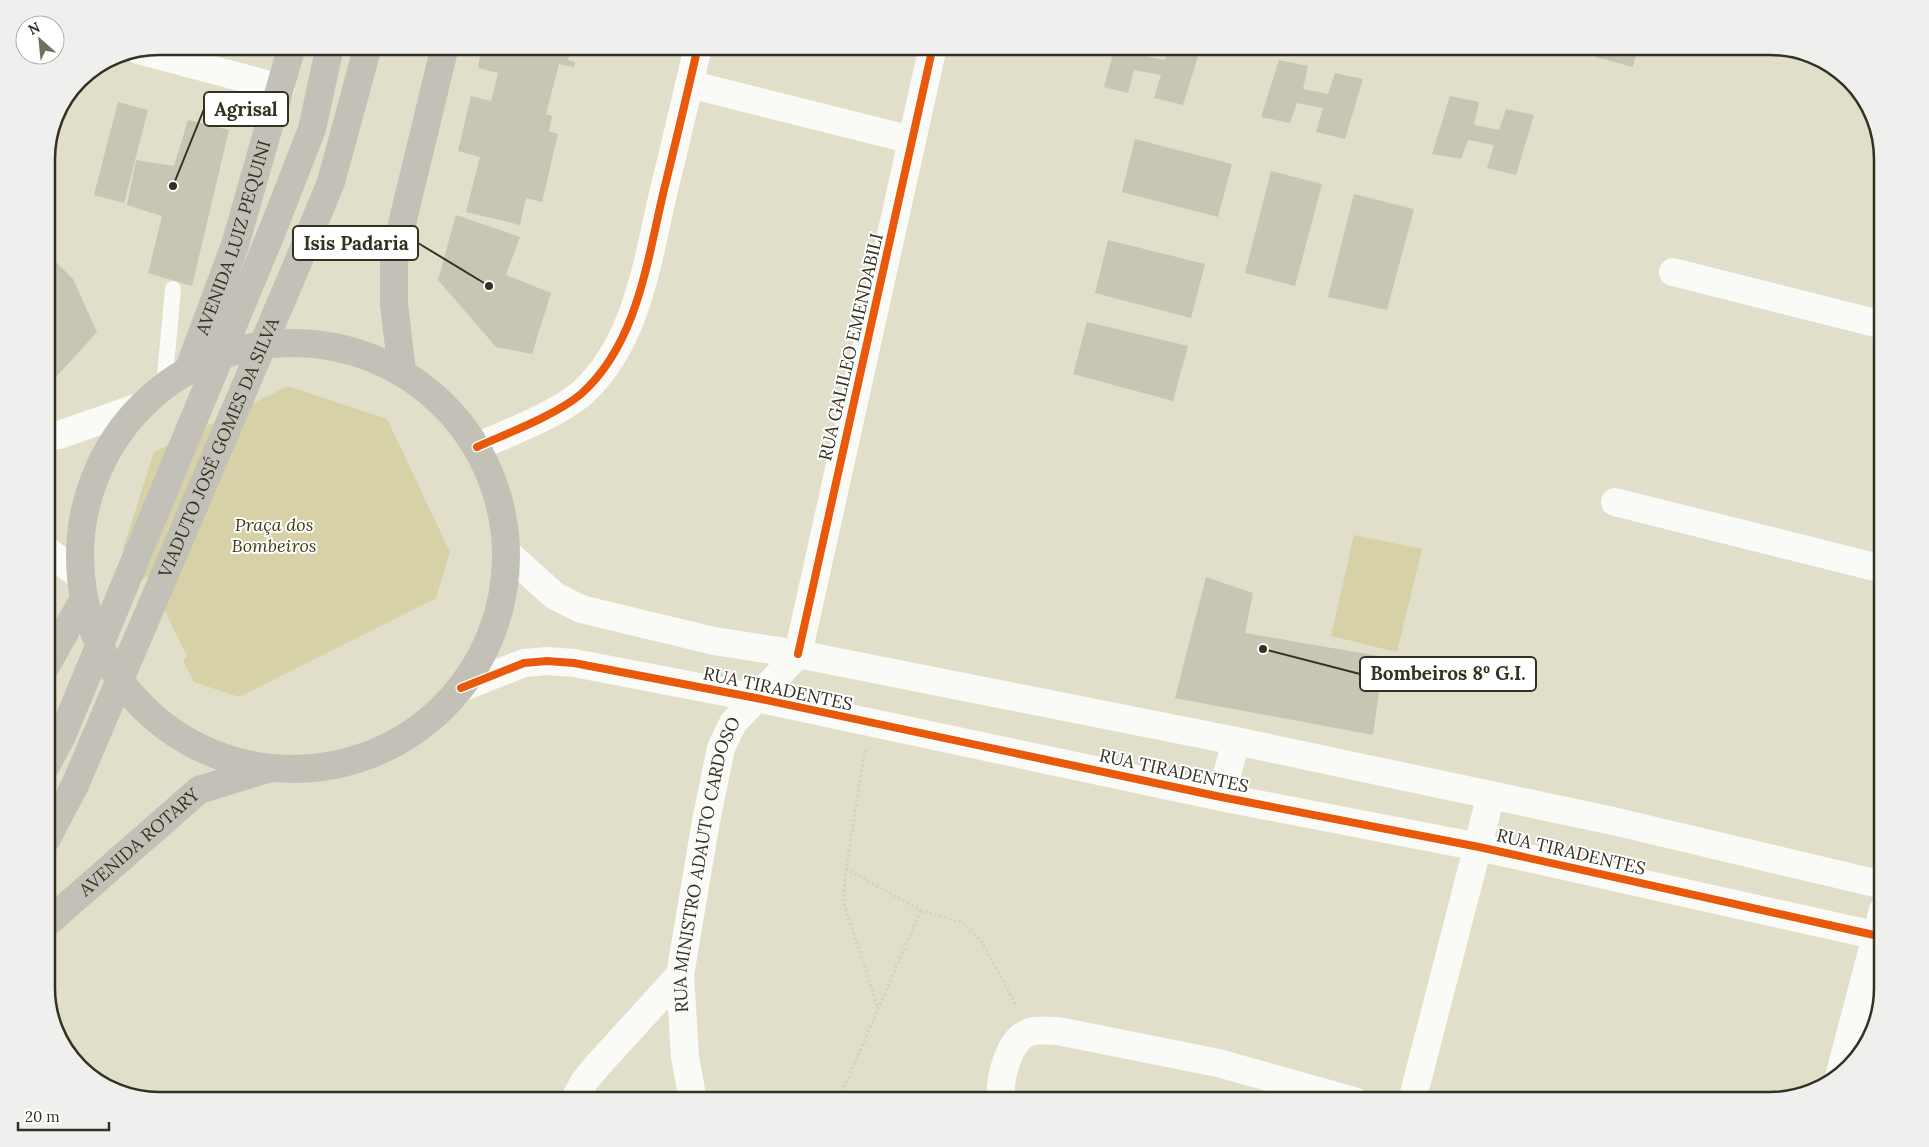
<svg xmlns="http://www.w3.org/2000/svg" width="1929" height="1147" font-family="Lora,serif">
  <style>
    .park { fill: #d7d1a7 }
    .building { fill: #c7c6b5 }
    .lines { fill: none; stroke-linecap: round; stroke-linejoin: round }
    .path { stroke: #d3d1cb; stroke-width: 3; stroke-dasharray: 2.5 2.5; stroke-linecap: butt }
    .service { stroke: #fafaf7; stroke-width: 16 }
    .minor { stroke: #fafaf7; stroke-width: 28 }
    .tertiary { stroke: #fafaf7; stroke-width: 28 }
    .secondary { stroke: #fafaf7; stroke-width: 28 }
    .primary { stroke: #c3c1b7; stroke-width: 28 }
    .cycleway-casing { stroke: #fff; stroke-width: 11 }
    .cycleway { stroke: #e8590c; stroke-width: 8 }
    .labels { text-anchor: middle; stroke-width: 4; stroke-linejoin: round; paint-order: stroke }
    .street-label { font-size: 18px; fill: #333122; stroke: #fff }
    .park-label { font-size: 18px; font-style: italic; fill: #433d12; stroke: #fff }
    .rim { fill: none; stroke: #333122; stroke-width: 2.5 }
    .leader { fill: none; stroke: #333122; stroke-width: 2 }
    .callout-dot { fill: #333122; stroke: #fff; stroke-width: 2 }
    .callout { fill: #fff; stroke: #333122; stroke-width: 2 }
    .callout-label { font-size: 19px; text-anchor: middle; font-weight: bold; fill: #333122 }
  </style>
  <rect width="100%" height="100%" fill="#e1deca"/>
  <!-- park -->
  <g class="park">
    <polygon points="288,386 387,419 450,552 436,598 239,697 194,682 183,661 187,656 148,577 136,582 123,549 154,452"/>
    <polygon points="1354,535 1422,549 1397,652 1331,636"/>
  </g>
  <!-- building -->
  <g class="building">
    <polygon points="482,46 510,46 530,51 531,46 572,46 568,60 575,62 574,67 559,64 546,114 552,116 549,131 558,134 542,202 526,198 520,225 466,212 480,157 458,151 471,96 491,101 498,73 478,68"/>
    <polygon points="1115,46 1143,46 1140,55 1165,60 1171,46 1201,46 1183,105 1154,98 1161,75 1134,70 1128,93 1104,87"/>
    <polygon points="1597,46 1638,46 1633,67 1595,57"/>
    <polygon points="1279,60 1308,66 1303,89 1328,94 1335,73 1363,79 1345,139 1316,132 1323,108 1297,103 1290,123 1261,117"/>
    <polygon points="1450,96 1479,102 1474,125 1499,130 1506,109 1534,115 1516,175 1487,168 1494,145 1468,140 1461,159 1432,154"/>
    <polygon points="118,102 148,110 124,203 94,195"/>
    <polygon points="188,120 229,130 192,286 148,273 162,216 127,205 136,160 174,166"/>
    <polygon points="1135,139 1232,164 1218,217 1122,192"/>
    <polygon points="1271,171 1322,184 1295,286 1245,273"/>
    <polygon points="1354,194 1414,209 1387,310 1328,297"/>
    <polygon points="456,215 520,237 506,275 551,293 532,354 496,347 438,280"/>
    <polygon points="1108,240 1205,264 1191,318 1095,293"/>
    <polygon points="51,257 73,279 97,332 46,388 46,262"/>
    <polygon points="1087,322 1188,346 1173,401 1073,374"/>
    <polygon points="1206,577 1253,593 1245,633 1384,657 1373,735 1175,698"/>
  </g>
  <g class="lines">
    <!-- path -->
    <g class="path">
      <polyline points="865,750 846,869 921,910 963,923 982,942 1017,1007"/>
      <polyline points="846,869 843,901 878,1008"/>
      <polyline points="838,1101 921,910"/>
    </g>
    <!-- service -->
    <polyline class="service" points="164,387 173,289"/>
    <!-- minor -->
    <g class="minor">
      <polyline points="138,50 281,88"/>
      <polyline points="689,84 912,140"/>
      <polyline points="1673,272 1883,325"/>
      <path d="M477 447C508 433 556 415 581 394 637 344 647 262 663 194 675 145 687 95 698 46"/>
      <polyline points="1615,502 1883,569"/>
      <polyline points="1840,1073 1883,910"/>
      <polyline points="574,1101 584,1082 597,1066 680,975"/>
      <path id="s1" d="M693 1101 685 1057 680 975 706 821 721 748 733 723 798 654 933 46"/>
      <path d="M1001 1101C999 1080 1008 1039 1030 1032 1039 1029 1049 1031 1058 1031L1218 1063 1354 1101"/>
      <polyline points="1412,1101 1491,795"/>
    </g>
    <!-- tertiary -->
    <g class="tertiary">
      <polyline points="507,553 555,596 581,609 714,641 798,654 1236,741 1613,821 1883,885"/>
      <polyline points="461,688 524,663 547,661 574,663 756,698 1221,797 1479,847 1883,937"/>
      <polyline points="1221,797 1236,741"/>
    </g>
    <!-- secondary -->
    <g class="secondary">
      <polyline points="46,437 59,435 142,406"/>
      <polyline points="46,550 79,575"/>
    </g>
    <!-- primary -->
    <g class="primary">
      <circle cx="293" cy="556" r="213"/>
      <path id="s2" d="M188 371 235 245 292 46"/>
      <polyline points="402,372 394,304 394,257 445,46"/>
      <polyline points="46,666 83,600"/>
      <polyline points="46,766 61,738 271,234 312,129 330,46"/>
      <path id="s3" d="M46 840 75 785 296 267 331 182 368 46"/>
      <path id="s4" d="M46 924 199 790 267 769"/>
    </g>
    <!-- cycleway casing -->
    <g class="cycleway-casing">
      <g id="cycleway">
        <path d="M477 447C508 433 556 415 581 394 637 344 647 262 663 194 675 145 687 95 698 46"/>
        <polyline points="798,654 933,46"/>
        <polyline points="461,688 524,663 547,661 574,663 756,698 1221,797 1479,847 1883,937"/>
      </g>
    </g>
    <!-- cycleway -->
    <use href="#cycleway" class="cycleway"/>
  </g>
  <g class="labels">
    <!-- street labels -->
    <g class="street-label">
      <text dy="6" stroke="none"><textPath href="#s2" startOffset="141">AVENIDA LUIZ PEQUINI</textPath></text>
      <text transform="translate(851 347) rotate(-77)" y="6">RUA GALILEO EMENDABILI</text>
      <text dy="6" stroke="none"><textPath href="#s3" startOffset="429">VIADUTO JOSÉ GOMES DA SILVA</textPath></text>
      <text transform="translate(778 689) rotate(12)" y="6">RUA TIRADENTES</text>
      <text transform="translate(1174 771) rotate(12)" y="6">RUA TIRADENTES</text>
      <text dy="6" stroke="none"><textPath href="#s4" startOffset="124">AVENIDA ROTARY</textPath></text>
      <text transform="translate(1571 852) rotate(13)" y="6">RUA TIRADENTES</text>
      <text dy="6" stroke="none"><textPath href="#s1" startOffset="240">RUA MINISTRO ADAUTO CARDOSO</textPath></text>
    </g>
    <!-- park labels -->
    <g class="park-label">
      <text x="274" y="531">Praça dos<tspan x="274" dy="21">Bombeiros</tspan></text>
    </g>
  </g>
  <!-- crop -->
  <path d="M0 0H1929V1147H0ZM159 55H1770A104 104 0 0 1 1874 159V988A104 104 0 0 1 1770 1092H159A104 104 0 0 1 55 988V159A104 104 0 0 1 159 55Z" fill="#efefed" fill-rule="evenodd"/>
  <path class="rim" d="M159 55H1770A104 104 0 0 1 1874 159V988A104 104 0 0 1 1770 1092H159A104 104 0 0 1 55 988V159A104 104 0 0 1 159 55Z"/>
  <!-- callouts -->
  <path class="leader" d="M173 186L204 109M489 286L418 243M1263 649L1360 674"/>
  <g class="callout-dot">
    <circle cx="173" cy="186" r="5"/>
    <circle cx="489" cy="286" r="5"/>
    <circle cx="1263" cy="649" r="5"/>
  </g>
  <g class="callout">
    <rect x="204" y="92" width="84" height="34" rx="5"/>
    <rect x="293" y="226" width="125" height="34" rx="5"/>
    <rect x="1360" y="657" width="176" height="34" rx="5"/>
  </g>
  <g class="callout-label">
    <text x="246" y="116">Agrisal</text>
    <text x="356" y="250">Isis Padaria</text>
    <text x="1448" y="680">Bombeiros 8º G.I.</text>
  </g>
  <!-- north arrow -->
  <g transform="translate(40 40) rotate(333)"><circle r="24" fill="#ffffff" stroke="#adada7"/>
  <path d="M0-4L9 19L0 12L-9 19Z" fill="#706e5d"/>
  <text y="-8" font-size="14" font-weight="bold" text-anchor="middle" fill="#333122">N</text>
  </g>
  <!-- scale -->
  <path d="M18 1122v8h91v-8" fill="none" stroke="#333122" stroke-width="2.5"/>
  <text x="25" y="1122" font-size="15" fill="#333122" stroke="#ffffff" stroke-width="4" paint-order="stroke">20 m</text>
</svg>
